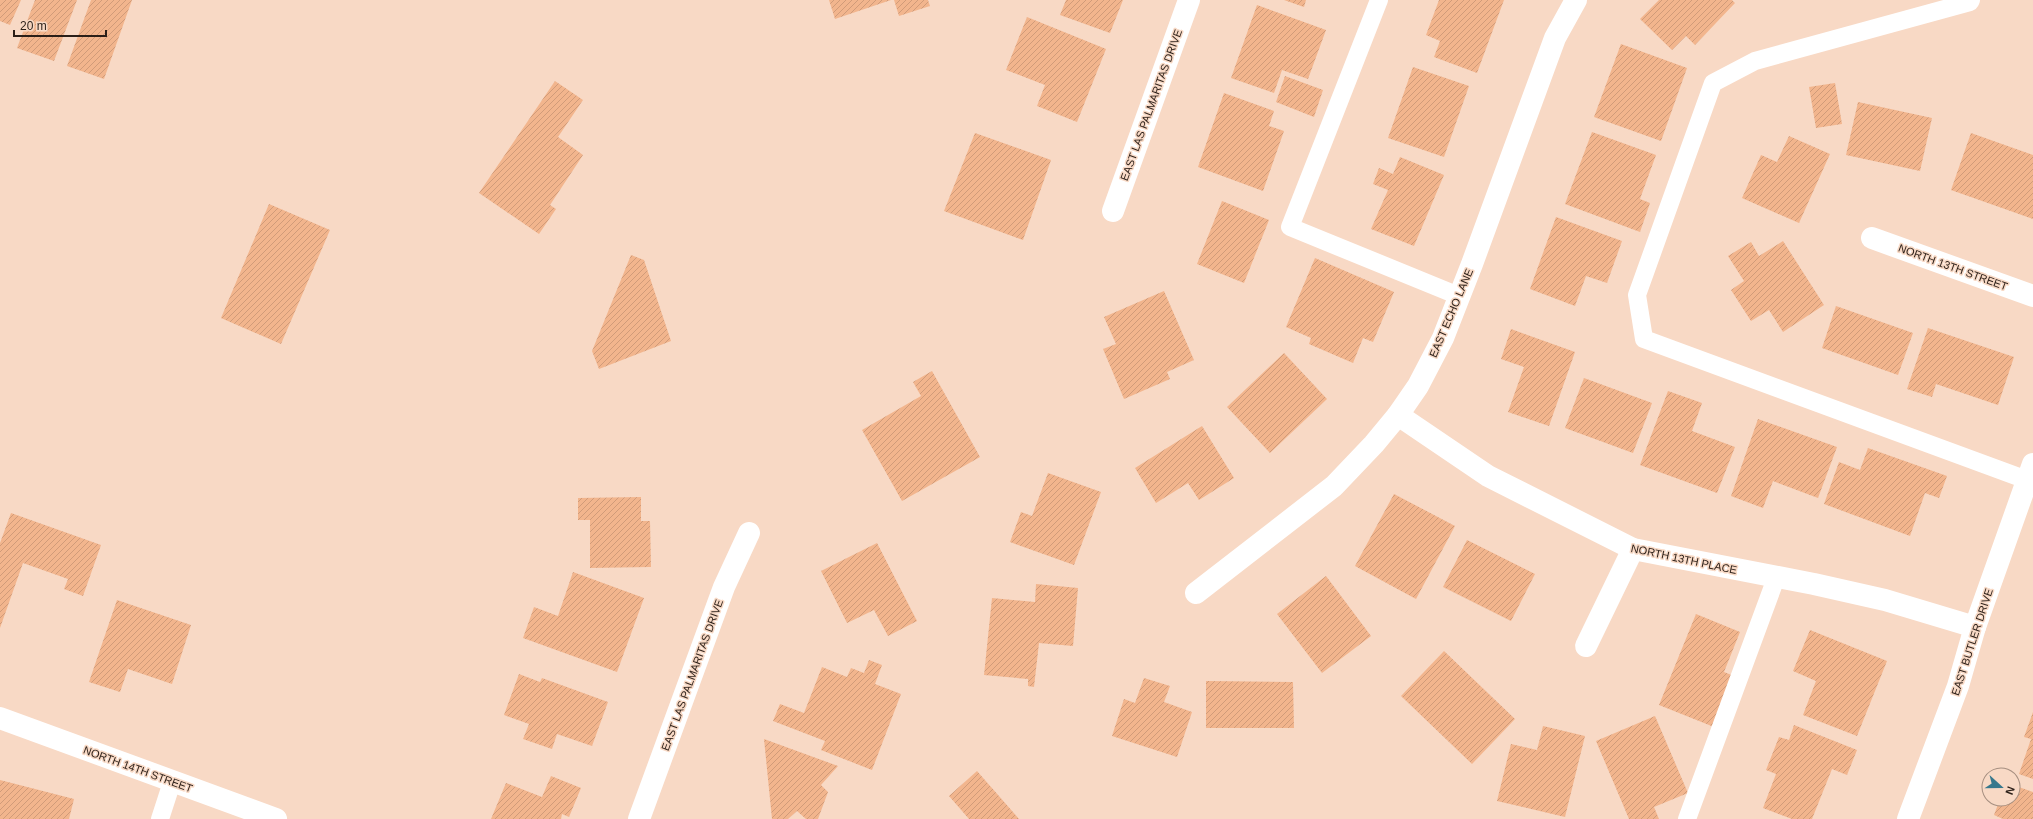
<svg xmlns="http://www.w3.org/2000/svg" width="2033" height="819" font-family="Helvetica,sans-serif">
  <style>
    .building { fill: url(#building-hatch) }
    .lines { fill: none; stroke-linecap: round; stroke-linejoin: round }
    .lane { stroke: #fff; stroke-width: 18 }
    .street { stroke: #fff; stroke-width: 22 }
    .labels { text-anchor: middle; stroke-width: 3; stroke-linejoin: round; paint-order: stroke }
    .street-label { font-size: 11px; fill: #2b1f18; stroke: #f8d9c5 }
  </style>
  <defs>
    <pattern id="building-hatch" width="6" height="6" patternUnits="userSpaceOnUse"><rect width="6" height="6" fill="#f2b58d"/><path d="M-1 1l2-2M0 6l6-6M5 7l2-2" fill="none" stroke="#d09b79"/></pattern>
  </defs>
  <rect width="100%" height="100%" fill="#f8d9c5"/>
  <!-- building -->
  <g class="building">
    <polygon points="0,0 21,0 10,25 0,21"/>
    <polygon points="35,0 77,0 54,61 17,48"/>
    <polygon points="91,0 132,0 104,79 67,66"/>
    <polygon points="829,0 891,0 835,19"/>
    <polygon points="894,0 928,0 930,6 899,16"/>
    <polygon points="1066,0 1123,0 1110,33 1060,15"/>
    <polygon points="1284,0 1306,0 1304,7"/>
    <polygon points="1439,0 1504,0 1477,73 1434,57 1440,41 1426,35"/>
    <polygon points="1659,0 1732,0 1735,3 1695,45 1686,36 1672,50 1640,19"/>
    <polygon points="1257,5 1326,30 1308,79 1282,70 1274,93 1231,78"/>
    <polygon points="1027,17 1106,49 1077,122 1037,106 1045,85 1006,70"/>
    <polygon points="1621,44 1687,68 1661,141 1594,117"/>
    <polygon points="1413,67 1469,86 1444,157 1388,138"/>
    <polygon points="1285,76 1323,90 1314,117 1276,102"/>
    <polygon points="555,81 583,100 558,137 583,155 550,205 556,209 539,234 479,193"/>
    <polygon points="1835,83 1842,124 1816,128 1809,87"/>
    <polygon points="1224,93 1274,111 1269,126 1284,131 1263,191 1198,167"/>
    <polygon points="1858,102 1932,118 1920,171 1846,155"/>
    <polygon points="1592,132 1656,155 1640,199 1650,203 1640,232 1565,204"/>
    <polygon points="975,133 1051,160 1023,240 944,211"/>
    <polygon points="1971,133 2033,155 2033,219 1951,190"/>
    <polygon points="1789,136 1830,154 1799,223 1742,198 1761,155 1777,162"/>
    <polygon points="1400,157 1444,175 1414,246 1371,229 1388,190 1373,184 1379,168 1393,174"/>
    <polygon points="1222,201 1269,220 1244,283 1197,264"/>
    <polygon points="269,204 330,230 281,344 221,318"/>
    <polygon points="1556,217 1622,241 1607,283 1586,276 1575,306 1530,289"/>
    <polygon points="1783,241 1824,305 1783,332 1769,310 1751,321 1731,290 1744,281 1728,256 1751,242 1759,256"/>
    <polygon points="631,255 644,260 671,341 599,369 592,351"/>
    <polygon points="1315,258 1394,292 1373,342 1363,338 1353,363 1309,344 1311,338 1286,327"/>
    <polygon points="1164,291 1194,360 1167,372 1170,379 1124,399 1103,349 1116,344 1104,317"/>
    <polygon points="1836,306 1913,333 1898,375 1822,348"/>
    <polygon points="1928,328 2014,357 1998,405 1936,384 1932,397 1907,389"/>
    <polygon points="1511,329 1575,352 1549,426 1508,412 1524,367 1501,359"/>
    <polygon points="1284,353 1327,399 1270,453 1227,407"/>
    <polygon points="932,371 980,457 902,501 862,430 921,396 913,382"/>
    <polygon points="1584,378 1652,403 1633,453 1565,428"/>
    <polygon points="1668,391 1702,403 1692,431 1735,447 1717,493 1640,465"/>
    <polygon points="1758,419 1837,447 1818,498 1773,481 1763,508 1731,496"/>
    <polygon points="1202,426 1234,478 1199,500 1188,483 1156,503 1135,468"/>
    <polygon points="1868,448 1947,476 1939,498 1925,493 1910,536 1824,504 1839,462 1860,470"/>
    <polygon points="1048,473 1101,492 1074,565 1010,542 1021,512 1032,516"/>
    <polygon points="1394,494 1455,526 1416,599 1355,566"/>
    <polygon points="641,497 641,521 650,521 651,567 590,568 590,520 578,520 578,498"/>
    <polygon points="11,513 101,545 83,596 64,589 68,579 23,563 0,628 0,543"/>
    <polygon points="1467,540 1535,574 1511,621 1443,587"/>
    <polygon points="877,543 917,621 888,636 874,610 847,623 821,571"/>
    <polygon points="573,572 644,598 617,672 523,638 534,607 558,616"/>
    <polygon points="1326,576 1371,636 1322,673 1277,614"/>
    <polygon points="1036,584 1078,588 1073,646 1039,643 1034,687 1028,686 1028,679 984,675 992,598 1035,602"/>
    <polygon points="117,600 191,625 172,684 128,669 120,692 89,682"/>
    <polygon points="1696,614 1740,632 1724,672 1734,676 1714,727 1659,705"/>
    <polygon points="1810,630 1887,661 1857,736 1803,715 1816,681 1793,671"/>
    <polygon points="1444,651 1515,719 1472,764 1401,696"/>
    <polygon points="869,660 882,665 875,684 901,694 872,770 821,750 825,741 773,721 780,704 804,713 822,667 847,677 851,668 864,673"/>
    <polygon points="519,674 540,682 542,678 608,702 592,746 557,734 552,749 523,739 529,724 504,715"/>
    <polygon points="1144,678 1170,686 1164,702 1192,712 1177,757 1112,736 1124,699 1135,703"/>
    <polygon points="1206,681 1293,682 1294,728 1206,728"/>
    <polygon points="2033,712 2033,779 2019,774 2031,739 2024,737"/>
    <polygon points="1655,716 1688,793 1654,807 1659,819 1629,819 1596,741"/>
    <polygon points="1794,725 1857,750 1847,775 1832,769 1812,819 1792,819 1763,808 1776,774 1766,770 1779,737 1789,740"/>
    <polygon points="1543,726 1585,736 1565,817 1497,801 1511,744 1537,750"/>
    <polygon points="764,739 838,766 821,785 828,792 818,819 806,819 797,811 788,819 772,819"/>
    <polygon points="977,771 1019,819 969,819 949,796"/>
    <polygon points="551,776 581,788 569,817 562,814 561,819 491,819 506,783 542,797"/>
    <polygon points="0,780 74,799 69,819 0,819"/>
    <polygon points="2013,785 2033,792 2033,819 2003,819 1994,815 2000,799 2013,799"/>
  </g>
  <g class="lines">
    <!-- lane -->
    <g class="lane">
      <polyline points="1379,0 1290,227 1459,296"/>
      <polyline points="1971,0 1970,2 1755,61 1713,83 1637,295 1644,339 2027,480"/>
      <polyline points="160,819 172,782"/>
      <polyline points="1687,819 1776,578"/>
    </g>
    <!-- street -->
    <g class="street">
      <polyline points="1113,211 1189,0"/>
      <polyline points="1872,238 2033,296"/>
      <polyline points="1398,415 1488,476 1633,549 1814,584 1885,600 1975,627"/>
      <polyline points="1196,593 1334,486 1374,444 1398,415 1418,386 1443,338 1472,264 1555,38 1576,0"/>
      <polyline points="1586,646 1633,549"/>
      <polyline points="0,718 276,819"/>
      <polyline points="639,819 724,587 749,533"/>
      <polyline points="1908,819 1958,686 1975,627 2033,464"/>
    </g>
  </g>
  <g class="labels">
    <!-- street labels -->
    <g class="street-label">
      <text transform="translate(1151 105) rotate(-70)" y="4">EAST LAS PALMARITAS DRIVE</text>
      <text transform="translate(1953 267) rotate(20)" y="4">NORTH 13TH STREET</text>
      <text transform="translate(1451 313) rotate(-67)" y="4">EAST ECHO LANE</text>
      <text transform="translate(1684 559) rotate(12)" y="4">NORTH 13TH PLACE</text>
      <text transform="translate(1972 642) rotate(-72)" y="4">EAST BUTLER DRIVE</text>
      <text transform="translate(692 675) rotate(-70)" y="4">EAST LAS PALMARITAS DRIVE</text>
      <text transform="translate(138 769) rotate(20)" y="4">NORTH 14TH STREET</text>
    </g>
  </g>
  <!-- north arrow -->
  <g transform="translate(2001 787) rotate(111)"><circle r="19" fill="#f8d9c5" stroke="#a68f80"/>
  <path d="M0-3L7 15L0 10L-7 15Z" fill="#38788c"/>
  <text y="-6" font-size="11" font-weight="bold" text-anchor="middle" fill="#2b1f18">N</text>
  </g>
  <!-- scale -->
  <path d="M14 30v6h92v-6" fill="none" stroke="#2b1f18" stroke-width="2"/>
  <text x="20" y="30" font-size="12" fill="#2b1f18" stroke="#f8d9c5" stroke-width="3" paint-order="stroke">20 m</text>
</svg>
